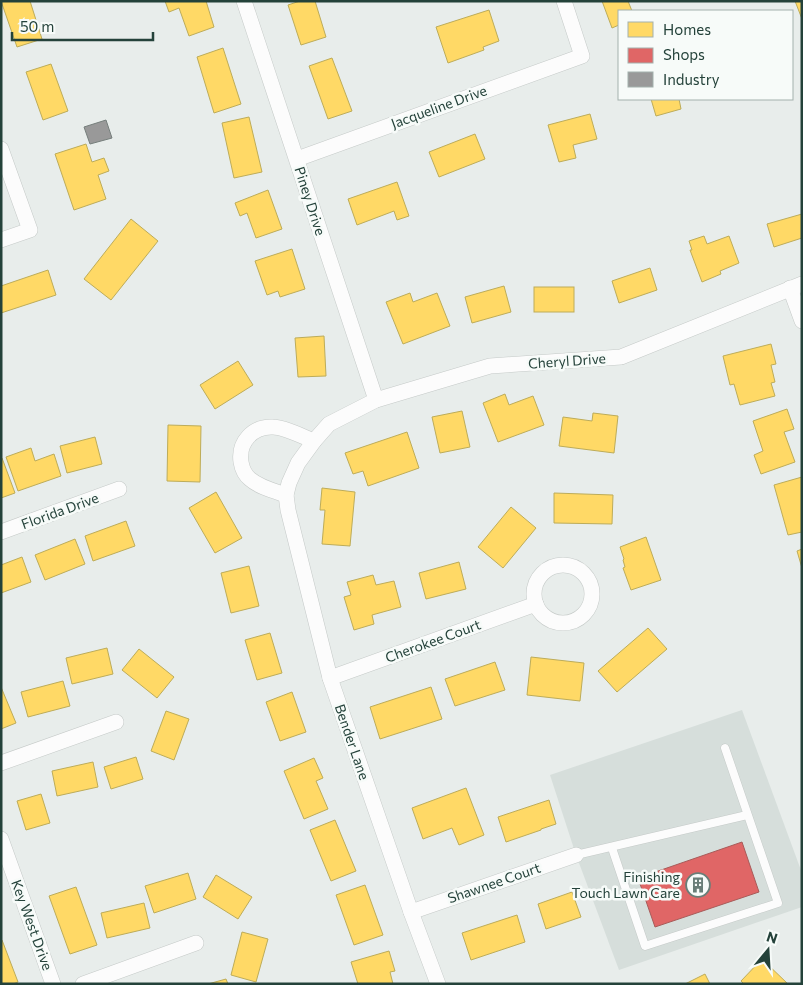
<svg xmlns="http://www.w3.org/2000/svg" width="803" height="985" font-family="Commissioner,sans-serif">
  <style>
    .built { fill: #d6dedb }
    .homes { fill: #ffd966; stroke: #bdac59 }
    .shops { fill: #e06666; stroke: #a85b59 }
    .industry { fill: #999; stroke: #767f7c }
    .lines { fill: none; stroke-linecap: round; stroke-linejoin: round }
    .service-casing { stroke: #c5cac8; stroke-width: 9 }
    .minor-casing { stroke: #c5cac8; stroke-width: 16 }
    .service { stroke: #fcfcfc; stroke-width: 8 }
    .minor { stroke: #fcfcfc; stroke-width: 15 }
    .labels { text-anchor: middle; stroke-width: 5; stroke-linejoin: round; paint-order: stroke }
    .street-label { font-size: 14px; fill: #24423a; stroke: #f7fbf9 }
    .poi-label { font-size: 14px; fill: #24423a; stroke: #f7fbf9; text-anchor: end }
  </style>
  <rect width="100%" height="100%" fill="#e8edeb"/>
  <!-- built -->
  <polygon class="built" points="742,710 802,873 802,907 619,970 576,855 550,775"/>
  <!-- homes -->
  <g class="homes">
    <polygon points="1,1 30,1 42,39 17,47"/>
    <polygon points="165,1 206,1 214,27 189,36 179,8 169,12"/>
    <polygon points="300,1 315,1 326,37 301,45 288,5"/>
    <polygon points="602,1 628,1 632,11 619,11 619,25 612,28"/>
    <polygon points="795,1 802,1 802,19"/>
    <polygon points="489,10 499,41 483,47 484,50 448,63 436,27"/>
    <polygon points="223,48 241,104 214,113 197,57"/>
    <polygon points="332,58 352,111 328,119 309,66"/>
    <polygon points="51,64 68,111 43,120 26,72"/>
    <polygon points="651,99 679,99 681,109 656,116"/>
    <polygon points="590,114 597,139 573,145 576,158 559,162 548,125"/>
    <polygon points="249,117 262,172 234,178 222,123"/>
    <polygon points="475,134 485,159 439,177 429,152"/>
    <polygon points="86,144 92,162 104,158 109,171 98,175 106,199 74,210 55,154"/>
    <polygon points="397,182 409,216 397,220 394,211 357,225 348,199"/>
    <polygon points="268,190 282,229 256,238 247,213 240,216 235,203"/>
    <polygon points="802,214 802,238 774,247 767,224"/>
    <polygon points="131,219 158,241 111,300 84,279"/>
    <polygon points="704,236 707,244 729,236 739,263 720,271 721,274 702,282 690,250 692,250 689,241"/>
    <polygon points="292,249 305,289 280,297 278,291 267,295 255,261"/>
    <polygon points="650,268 657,290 619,303 612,281"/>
    <polygon points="48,270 56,295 1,313 1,286"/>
    <polygon points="504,286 511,312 472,323 465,297"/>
    <rect x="534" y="287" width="40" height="25"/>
    <polygon points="410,293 413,302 437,293 450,326 403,344 386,302"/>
    <polygon points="324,336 326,376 298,377 295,338"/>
    <polygon points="771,344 776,364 771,365 775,382 771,383 775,396 740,405 734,384 730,385 723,356"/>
    <polygon points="238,361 253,385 215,409 200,385"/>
    <polygon points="505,394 509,405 533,396 544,425 498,442 483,403"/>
    <polygon points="787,409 794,429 784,432 795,462 761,474 754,455 763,451 753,421"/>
    <polygon points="462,411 470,447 440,453 432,417"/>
    <polygon points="593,413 618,416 614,453 559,446 563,417 592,421"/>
    <polygon points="168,425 201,426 200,482 167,481"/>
    <polygon points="407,432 419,468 368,486 363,471 353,474 345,453"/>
    <polygon points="95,437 102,464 67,473 60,446"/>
    <polygon points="31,448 35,461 54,454 61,476 18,491 6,457"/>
    <polygon points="1,458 2,458 15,493 1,498"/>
    <polygon points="802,477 802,532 788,535 774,485"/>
    <polygon points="322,488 355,492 350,546 322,544 325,510 320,510"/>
    <polygon points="216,492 242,538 215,553 189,508"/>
    <polygon points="554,493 613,495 612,524 554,523"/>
    <polygon points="511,507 536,528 503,568 478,547"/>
    <polygon points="126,521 135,546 93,561 85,536"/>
    <polygon points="646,537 661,580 631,590 623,568 625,567 623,560 624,559 620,547"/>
    <polygon points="75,539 85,564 45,580 35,555"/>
    <polygon points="802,549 802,568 797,551"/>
    <polygon points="22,557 31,582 1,593 1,565"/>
    <polygon points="459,562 466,589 426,599 419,573"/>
    <polygon points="249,566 259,606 231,613 221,573"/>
    <polygon points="373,575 376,585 394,581 401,607 372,615 374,624 354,630 344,597 351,595 347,582"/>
    <polygon points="648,628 667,649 617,692 598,671"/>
    <polygon points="270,633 282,673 257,680 245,640"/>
    <polygon points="107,648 113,674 72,684 66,658"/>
    <polygon points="139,649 174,677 157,698 122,670"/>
    <polygon points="531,657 584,663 580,701 527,695"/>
    <polygon points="495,662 505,690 455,706 445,679"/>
    <polygon points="63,681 70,706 28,717 21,692"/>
    <polygon points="1,687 16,723 1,729"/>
    <polygon points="431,687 442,719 380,739 370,707"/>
    <polygon points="292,692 306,732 280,741 266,702"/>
    <polygon points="166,711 189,719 174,760 151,751"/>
    <polygon points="136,757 143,779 111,789 104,767"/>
    <polygon points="314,758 323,778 316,781 328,809 304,819 284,771"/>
    <polygon points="93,762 98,787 57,796 52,771"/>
    <polygon points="466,788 484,835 459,845 452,828 423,839 412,808"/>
    <polygon points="41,794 50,823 26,830 17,801"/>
    <polygon points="549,800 556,824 541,829 541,830 506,842 498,817"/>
    <polygon points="335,820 356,871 331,881 310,830"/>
    <polygon points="188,873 196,899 154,913 145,886"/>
    <polygon points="216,875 252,897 238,919 203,897"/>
    <polygon points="365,885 383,935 354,945 336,895"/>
    <polygon points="76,887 97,945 70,954 49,896"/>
    <polygon points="572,892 581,917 546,929 538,904"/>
    <polygon points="144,903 150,928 107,938 101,913"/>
    <polygon points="517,915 525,942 471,960 462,933"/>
    <polygon points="242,932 268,939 256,982 231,975"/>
    <polygon points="1,940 2,940 18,982 13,984 1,984"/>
    <polygon points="389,951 395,971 390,972 393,984 358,984 351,962"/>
    <polygon points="762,959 788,984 744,984 741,981"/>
    <polygon points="705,974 710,984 685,984"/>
    <polygon points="226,979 228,984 208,984"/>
  </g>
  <!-- shops -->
  <polygon class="shops" points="742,842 759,892 655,927 638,878"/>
  <!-- industry -->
  <polygon class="industry" points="106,120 112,138 90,144 84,127"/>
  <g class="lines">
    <!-- service casing -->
    <g class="service-casing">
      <g id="service">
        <polyline points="612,848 645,946 778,903 725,748"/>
        <polyline points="576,855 747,815"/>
      </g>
    </g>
    <!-- minor casing -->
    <g class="minor-casing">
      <g id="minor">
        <polyline points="244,1 376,400"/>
        <polyline points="1,149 30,230 1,240"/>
        <polyline points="297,159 582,56 564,1"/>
        <polyline points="790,288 802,321"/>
        <path d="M286 495C274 491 259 487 250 479 245 475 242 468 241 462 238 442 253 426 273 427 285 427 303 437 314 441"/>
        <polyline points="1,532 119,489"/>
        <circle cx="563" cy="594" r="29"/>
        <polyline points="330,678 536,604"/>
        <polyline points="1,763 116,722"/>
        <polyline points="1,839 53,984"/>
        <polyline points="411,912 576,855"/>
        <polyline points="83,984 196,943"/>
        <polyline points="438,984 411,912 330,678 288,510 286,495 289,483 298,463 314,441 329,424 376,400 490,366 621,357 802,284"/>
      </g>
    </g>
    <!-- service -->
    <use href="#service" class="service"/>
    <!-- minor -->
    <use href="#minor" class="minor"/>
  </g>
  <!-- icons -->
  <defs>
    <g id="building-ring" transform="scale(1.25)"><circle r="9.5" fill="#f7fbf9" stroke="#697e78" stroke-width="1.5"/><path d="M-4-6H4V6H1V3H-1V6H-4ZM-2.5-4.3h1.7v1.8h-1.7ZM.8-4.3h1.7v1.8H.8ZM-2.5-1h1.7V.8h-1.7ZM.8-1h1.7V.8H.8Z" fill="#697e78"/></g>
  </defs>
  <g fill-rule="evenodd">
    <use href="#building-ring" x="698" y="885"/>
  </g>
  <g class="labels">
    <!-- street labels -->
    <g class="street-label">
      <text transform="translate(439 107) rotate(-20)" y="5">Jacqueline Drive</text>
      <text transform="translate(310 201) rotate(72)" y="5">Piney Drive</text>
      <text transform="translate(567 361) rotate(-4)" y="5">Cheryl Drive</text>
      <text transform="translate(60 511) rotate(-20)" y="5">Florida Drive</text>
      <text transform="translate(433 641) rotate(-20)" y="5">Cherokee Court</text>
      <text transform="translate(352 742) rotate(71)" y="5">Bender Lane</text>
      <text transform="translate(494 883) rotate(-19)" y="5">Shawnee Court</text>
      <text transform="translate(32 925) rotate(70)" y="5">Key West Drive</text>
    </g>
    <!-- poi labels -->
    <g class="poi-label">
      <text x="680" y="882">Finishing<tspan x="680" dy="16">Touch Lawn Care</tspan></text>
    </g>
  </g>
  <!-- border -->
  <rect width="803" height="985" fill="none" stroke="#24423a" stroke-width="5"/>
  <!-- legend -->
  <rect x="618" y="10" width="175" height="90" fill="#f7fbf9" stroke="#a3b1ad"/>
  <rect x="628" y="22" width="25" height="15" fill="#ffd966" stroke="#a3b1ad"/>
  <text x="663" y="35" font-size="15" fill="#24423a">Homes</text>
  <rect x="628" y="48" width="25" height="15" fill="#e06666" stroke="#a3b1ad"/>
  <text x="663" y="60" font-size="15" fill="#24423a">Shops</text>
  <rect x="628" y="72" width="25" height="15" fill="#999999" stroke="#a3b1ad"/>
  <text x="663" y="85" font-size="15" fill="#24423a">Industry</text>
  <!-- north arrow -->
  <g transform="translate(768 950) rotate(18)" stroke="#f7fbf9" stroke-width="4" paint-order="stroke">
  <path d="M0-4L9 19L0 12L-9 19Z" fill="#24423a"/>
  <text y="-8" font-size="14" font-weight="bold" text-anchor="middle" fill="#24423a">N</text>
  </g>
  <!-- scale -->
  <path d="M12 32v8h141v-8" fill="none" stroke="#24423a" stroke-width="2.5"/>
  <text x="20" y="32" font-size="15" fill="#24423a" stroke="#f7fbf9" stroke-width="4" paint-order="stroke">50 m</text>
</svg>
